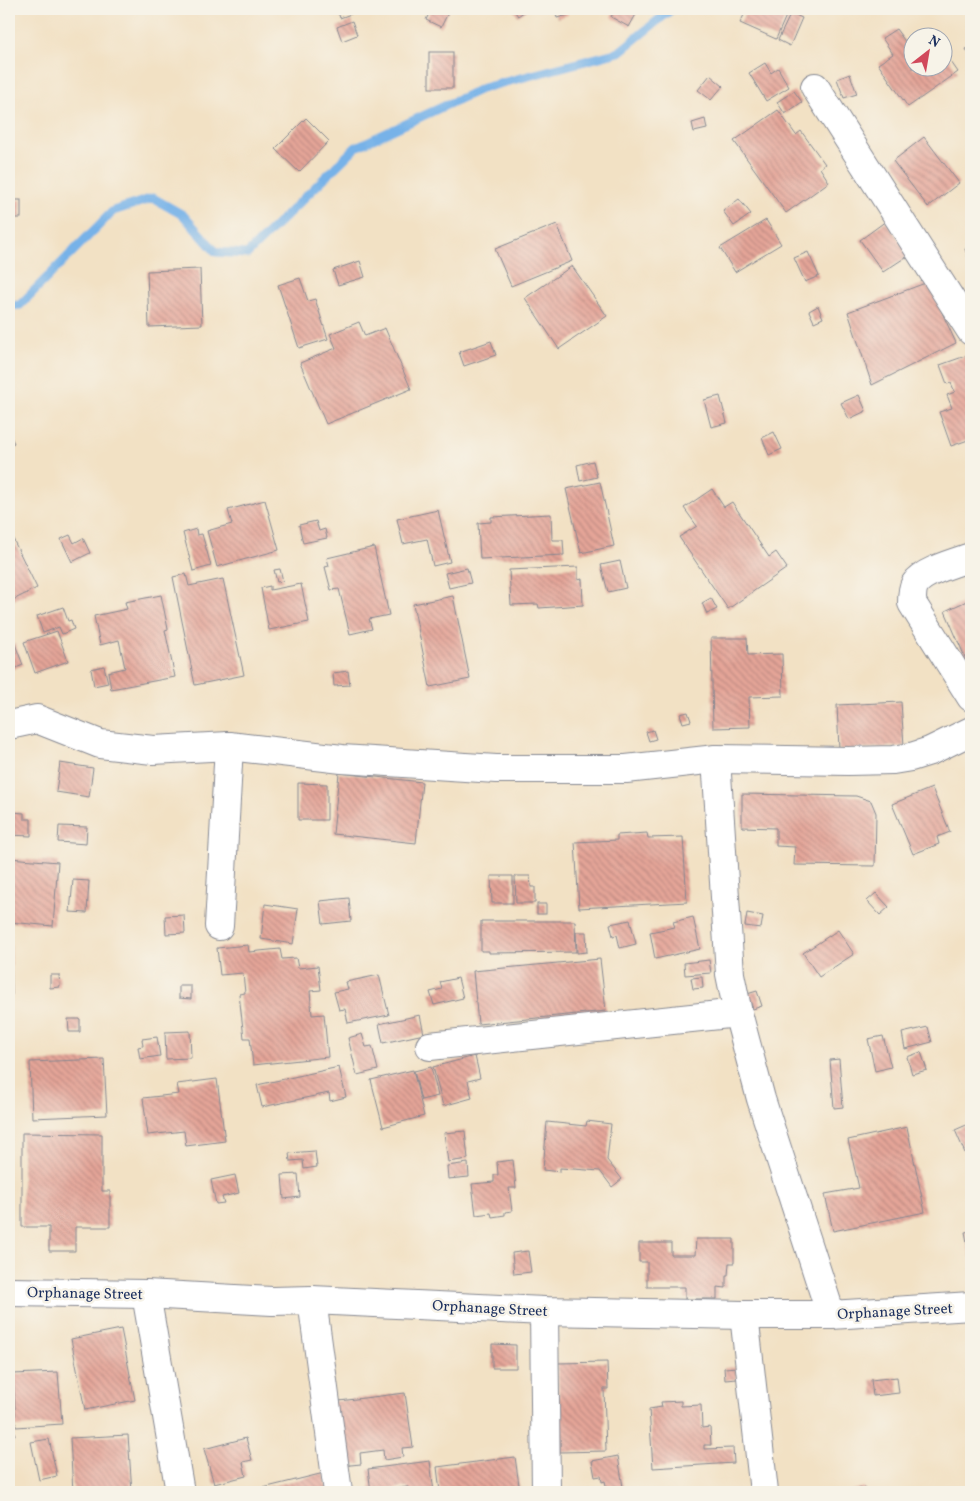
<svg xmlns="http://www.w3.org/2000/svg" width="980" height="1501" font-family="Vollkorn,serif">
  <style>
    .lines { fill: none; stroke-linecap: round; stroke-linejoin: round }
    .stream { stroke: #77b2e8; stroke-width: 9 }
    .building { fill: url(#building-back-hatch) }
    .minor-casing { stroke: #868891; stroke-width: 30 }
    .minor { stroke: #fff; stroke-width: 28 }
    .labels { text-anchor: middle; stroke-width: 5; stroke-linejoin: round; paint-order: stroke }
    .street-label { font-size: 15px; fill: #1b2f5e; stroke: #f7f3e8 }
  </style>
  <defs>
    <pattern id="building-back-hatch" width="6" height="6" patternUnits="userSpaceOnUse" patternTransform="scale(1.25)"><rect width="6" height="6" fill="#e5a598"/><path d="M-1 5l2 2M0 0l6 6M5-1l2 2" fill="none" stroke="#b9877f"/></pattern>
  </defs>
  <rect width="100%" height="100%" fill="#f7f3e8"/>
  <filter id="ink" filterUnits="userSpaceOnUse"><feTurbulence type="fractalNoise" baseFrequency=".02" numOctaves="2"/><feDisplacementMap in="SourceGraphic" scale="10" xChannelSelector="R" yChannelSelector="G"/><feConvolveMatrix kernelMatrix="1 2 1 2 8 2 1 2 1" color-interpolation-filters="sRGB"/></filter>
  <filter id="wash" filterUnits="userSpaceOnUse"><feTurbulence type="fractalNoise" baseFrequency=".0096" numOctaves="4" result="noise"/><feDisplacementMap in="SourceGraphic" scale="20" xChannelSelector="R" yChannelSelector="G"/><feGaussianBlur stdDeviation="1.12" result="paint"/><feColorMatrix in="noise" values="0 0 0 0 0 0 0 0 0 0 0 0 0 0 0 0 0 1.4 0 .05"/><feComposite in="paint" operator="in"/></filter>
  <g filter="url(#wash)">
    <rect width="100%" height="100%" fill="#f2e1c4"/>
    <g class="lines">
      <!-- stream -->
      <polyline class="stream" points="9,306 20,305 113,211 153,198 183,215 216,252 247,254 356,147 483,88 619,52 672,9"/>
    </g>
    <g id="blocks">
      <!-- building -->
      <g class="building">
        <polygon points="325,9 364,9 340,18 337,9 327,13"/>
        <polygon points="431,9 450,9 441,27 426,20"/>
        <polygon points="513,9 528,9 518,16"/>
        <polygon points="555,9 566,9 568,15 557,18"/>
        <polygon points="615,9 639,9 629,27 611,17"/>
        <polygon points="747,9 779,9 777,12 786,16 776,39 740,23"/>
        <polygon points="791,13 802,18 790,46 778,40"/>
        <polygon points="352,21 357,35 342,41 337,27"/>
        <polygon points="896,29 907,44 912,41 912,68 942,68 942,49 958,72 908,107 878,64 893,54 882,38"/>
        <polygon points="929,29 935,38 917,38"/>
        <polygon points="971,46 971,58 966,49"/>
        <rect x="429" y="52" width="24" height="36"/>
        <polygon points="765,63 771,73 778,68 789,87 766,101 749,73"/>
        <polygon points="850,74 857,94 844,98 837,79"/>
        <polygon points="710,75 723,86 711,100 698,90"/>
        <polygon points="794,91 802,102 785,114 777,102"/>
        <polygon points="778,110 796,135 801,131 825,164 820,168 829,182 786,213 734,141"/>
        <polygon points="306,118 329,141 299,172 275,149"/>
        <polygon points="705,119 707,129 694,132 692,123"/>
        <polygon points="924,137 959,183 928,207 893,161"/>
        <polygon points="739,199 751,214 734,226 723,211"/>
        <rect x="9" y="200" width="12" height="18"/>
        <polygon points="766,220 781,244 735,272 720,248"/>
        <polygon points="886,221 909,255 883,272 860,240"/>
        <polygon points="557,224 572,261 511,286 495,249"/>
        <polygon points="971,247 971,266 965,249"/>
        <polygon points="808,252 819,276 805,282 794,258"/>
        <polygon points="360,261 365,277 338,285 333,270"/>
        <polygon points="572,266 607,316 559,349 525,298"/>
        <polygon points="200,269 202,325 149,327 147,271"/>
        <polygon points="300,278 308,301 315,299 328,339 299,348 278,285"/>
        <polygon points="928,282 956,343 872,385 848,312"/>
        <polygon points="818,306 823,318 814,322 809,311"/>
        <polygon points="359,322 365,336 385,328 411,389 326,424 300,363 336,348 330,334"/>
        <polygon points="491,341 496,355 464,366 459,352"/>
        <polygon points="971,354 971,439 951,446 939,412 952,408 947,395 955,392 951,383 947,384 940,365"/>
        <polygon points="859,395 866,411 849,419 841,403"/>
        <polygon points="720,396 727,423 711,427 704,400"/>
        <polygon points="774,432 782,449 769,455 762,438"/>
        <polygon points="9,433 14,443 9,446"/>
        <polygon points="593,461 597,477 580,481 577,465"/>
        <polygon points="600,482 614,546 581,553 566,489"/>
        <polygon points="712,489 724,507 732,502 769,557 776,552 787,568 728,609 679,537 697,526 684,508"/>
        <polygon points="265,500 279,550 217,567 207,531 232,524 228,510"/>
        <polygon points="438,510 450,562 433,566 427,539 403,544 397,519"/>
        <polygon points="551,514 552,540 563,540 564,555 480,559 478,523 491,522 491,517"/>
        <polygon points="316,521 319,531 325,529 327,538 303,543 299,525"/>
        <polygon points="196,529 197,535 202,534 211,566 193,571 183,533"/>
        <polygon points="70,535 74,543 83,538 90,553 72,562 61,539"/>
        <polygon points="13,539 37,588 9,602 9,541"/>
        <polygon points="374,547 389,615 369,619 372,629 350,634 339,589 331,590 325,567 329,566 327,558"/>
        <polygon points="620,561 626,588 608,592 601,565"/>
        <polygon points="578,567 578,580 582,579 583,605 539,608 538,604 511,605 509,570"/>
        <polygon points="467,568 471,583 449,588 445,573"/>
        <polygon points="280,569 283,581 277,582 274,570"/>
        <polygon points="186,574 189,586 223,579 244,675 195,685 173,577"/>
        <polygon points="301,584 309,622 269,630 261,588 270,586 270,590"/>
        <polygon points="161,595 168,629 165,630 175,677 111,689 108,672 125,668 119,640 100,645 94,616 127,609 125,602"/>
        <polygon points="453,596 470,679 430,687 413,604"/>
        <polygon points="711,598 717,609 707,614 702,603"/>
        <polygon points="971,599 971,671 945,611"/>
        <polygon points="63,607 68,621 71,620 74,629 62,634 59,627 43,633 37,616"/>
        <polygon points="57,631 68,661 35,673 24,642"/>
        <polygon points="711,638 747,638 748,655 782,654 783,696 749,697 750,727 713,728"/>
        <polygon points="15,644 23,665 9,671 9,647"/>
        <polygon points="104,666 108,683 94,686 91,669"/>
        <polygon points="348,671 350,685 334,686 333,673"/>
        <polygon points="901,702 904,746 839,750 837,705"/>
        <polygon points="688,712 691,721 683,723 680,714"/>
        <polygon points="653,730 656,739 649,741 646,732"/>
        <polygon points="60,763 93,768 89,797 56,792"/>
        <polygon points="339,773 422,782 416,843 333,834"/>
        <polygon points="298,783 327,784 327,820 298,820"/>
        <polygon points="932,788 950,832 937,837 939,844 913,854 892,804"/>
        <polygon points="742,794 856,796 871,801 876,813 875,866 794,865 795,847 776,846 776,828 742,827"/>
        <polygon points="13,812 24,813 24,819 31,819 31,836 9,835 9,818 13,818"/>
        <polygon points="59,826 87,827 86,844 58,842"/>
        <polygon points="647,833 648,838 683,837 687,902 579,908 575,842 617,840 617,835"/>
        <polygon points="9,858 58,862 53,926 9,922"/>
        <polygon points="491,876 513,876 513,903 492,903"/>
        <polygon points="515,876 530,876 531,887 535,887 535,903 516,903"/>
        <polygon points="73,880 89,881 87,913 70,912"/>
        <polygon points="876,893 889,907 880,915 867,901"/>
        <polygon points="349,898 351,921 323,924 320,901"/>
        <polygon points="265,904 298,909 293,944 261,939"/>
        <rect x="537" y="904" width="9" height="10"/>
        <polygon points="747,913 763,916 761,928 745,926"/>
        <polygon points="184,915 185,933 166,934 165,916"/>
        <polygon points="693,917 700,949 655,959 650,932 675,927 673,922"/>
        <polygon points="630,920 636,944 620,948 617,935 613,936 610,924"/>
        <polygon points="481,921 575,921 576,952 489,953 489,951 481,951"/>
        <polygon points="838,930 854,954 819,977 803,953"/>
        <polygon points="576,932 586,932 587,952 577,953"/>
        <polygon points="9,941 11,941 12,995 9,995"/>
        <polygon points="248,945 249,952 280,949 282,959 296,958 298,968 318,966 321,990 310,991 312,1015 324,1014 328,1057 253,1065 250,1038 244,1038 239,994 245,993 243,973 220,975 217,948"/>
        <polygon points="600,959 606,1011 478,1024 473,971"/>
        <polygon points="709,960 711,973 685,975 684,963"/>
        <polygon points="50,975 59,975 60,987 50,988"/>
        <polygon points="379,975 389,1015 348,1023 345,1009 339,1010 334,992 348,989 346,982"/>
        <polygon points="702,977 703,988 693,989 691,978"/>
        <polygon points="458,978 463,998 434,1005 430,992 442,989 440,982"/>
        <polygon points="179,986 191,986 191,999 179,998"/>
        <polygon points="757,991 762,1006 753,1009 747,994"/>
        <polygon points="420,1015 424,1034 383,1043 379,1024"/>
        <polygon points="68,1019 80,1019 80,1032 69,1032"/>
        <polygon points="928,1027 932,1042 905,1049 902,1033"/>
        <polygon points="190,1031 191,1058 166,1059 165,1032"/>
        <polygon points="362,1034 366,1047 372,1046 378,1070 357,1075 348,1038"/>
        <polygon points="883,1036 891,1067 875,1071 868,1039"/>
        <polygon points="157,1037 160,1056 140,1059 138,1047 143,1046 142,1039"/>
        <polygon points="921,1052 927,1070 912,1074 907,1057"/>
        <polygon points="475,1056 480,1078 468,1081 472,1098 443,1106 433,1067"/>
        <polygon points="104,1059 107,1115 32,1118 30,1062"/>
        <polygon points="839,1059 843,1107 834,1108 830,1060"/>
        <polygon points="339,1067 346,1097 330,1101 329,1093 262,1107 257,1085"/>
        <polygon points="431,1067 438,1096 421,1100 414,1071"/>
        <polygon points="413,1070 424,1116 383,1127 371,1080"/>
        <polygon points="217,1079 225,1141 186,1146 184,1131 148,1135 143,1098 179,1094 177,1084"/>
        <polygon points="587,1121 611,1124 607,1160 622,1179 612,1187 600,1171 560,1168 560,1172 543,1170 547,1122 586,1126"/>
        <polygon points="971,1123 971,1167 955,1130"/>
        <polygon points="907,1127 925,1212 833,1231 825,1194 859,1188 848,1140"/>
        <polygon points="465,1131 468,1159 448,1162 444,1133"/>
        <polygon points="22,1133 102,1134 102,1191 110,1191 110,1227 75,1227 75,1251 49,1251 49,1227 22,1227"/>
        <polygon points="315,1151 317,1167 304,1169 303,1160 290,1161 289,1153"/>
        <polygon points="513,1160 516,1188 509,1188 512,1211 505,1212 505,1215 492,1217 491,1213 476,1215 472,1184 494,1182 494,1175 498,1175 497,1162"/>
        <polygon points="468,1163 469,1177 448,1179 447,1166"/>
        <polygon points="298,1174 300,1197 284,1199 282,1175"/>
        <polygon points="235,1175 239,1193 222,1197 224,1203 216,1204 211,1180"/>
        <polygon points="971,1231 971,1257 970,1257 965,1232"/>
        <polygon points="696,1239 734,1239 734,1263 729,1263 728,1275 726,1275 726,1288 717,1287 717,1299 685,1299 685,1287 647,1287 647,1262 639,1262 639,1243 671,1243 671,1255 695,1255"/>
        <polygon points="528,1251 531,1272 514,1274 512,1253"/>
        <polygon points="121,1329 135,1400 85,1410 71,1339"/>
        <polygon points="492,1344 516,1345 516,1368 492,1368"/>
        <polygon points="607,1362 608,1389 604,1389 606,1451 560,1452 558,1363"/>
        <polygon points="737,1367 737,1379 725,1380 724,1368"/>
        <polygon points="58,1372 62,1424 16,1427 13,1374"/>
        <polygon points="897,1377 899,1393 873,1396 871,1380"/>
        <polygon points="405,1393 413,1447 402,1448 403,1457 384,1460 383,1450 360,1453 361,1464 340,1466 331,1402"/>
        <polygon points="681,1401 681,1406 701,1405 702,1428 710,1427 711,1445 704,1445 704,1449 733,1448 734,1463 653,1468 649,1409 662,1407 661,1402"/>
        <polygon points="9,1413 10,1413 15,1435 9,1436"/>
        <polygon points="128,1435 132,1492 73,1492 70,1438"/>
        <polygon points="246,1438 252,1460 243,1462 246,1476 214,1484 204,1449"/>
        <polygon points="49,1439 57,1476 39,1480 31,1442"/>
        <polygon points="618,1456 623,1487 607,1490 605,1481 602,1482 601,1476 595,1477 592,1461"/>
        <polygon points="515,1457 520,1492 440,1492 437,1467"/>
        <polygon points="430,1461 434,1492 408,1492 408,1487 371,1492 368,1469"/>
        <polygon points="324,1473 329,1492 247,1492"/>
        <polygon points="864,1487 865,1492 847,1492"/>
      </g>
    </g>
  </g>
  <g filter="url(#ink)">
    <use href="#blocks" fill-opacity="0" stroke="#868891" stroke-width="1"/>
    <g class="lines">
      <!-- minor casing -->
      <g class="minor-casing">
        <g id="minor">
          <polyline points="815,87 971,331"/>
          <path d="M971 557C957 562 923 571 915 584 912 589 912 597 912 603L971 697"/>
          <polyline points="9,725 37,719 100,744 153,750 229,746 342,759 496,769 626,769 716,759 848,761 893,760 911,757 930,751 971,731"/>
          <polyline points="716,759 730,974 738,1013 761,1099 831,1315"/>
          <polyline points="219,926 229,746"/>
          <polyline points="430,1046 738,1013"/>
          <polyline points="9,1292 146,1294 272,1301 312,1300 544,1311 744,1315 831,1315 971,1306"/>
          <polyline points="146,1294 180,1492"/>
          <polyline points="312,1300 338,1492"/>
          <polyline points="544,1311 546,1492"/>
          <polyline points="744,1315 764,1492"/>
        </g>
      </g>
      <!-- minor -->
      <use href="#minor" class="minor"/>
    </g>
  </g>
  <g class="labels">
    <!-- street labels -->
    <g class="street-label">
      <text transform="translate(85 1293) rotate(1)" y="5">Orphanage Street</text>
      <text transform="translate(490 1308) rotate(3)" y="5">Orphanage Street</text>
      <text transform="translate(895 1311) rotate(-3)" y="5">Orphanage Street</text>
    </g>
  </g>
  <!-- margin -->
  <rect width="980" height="1501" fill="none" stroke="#f7f3e8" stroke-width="30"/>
  <!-- north arrow -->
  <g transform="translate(928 52) rotate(31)"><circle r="24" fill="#f7f3e8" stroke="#9fa5b1"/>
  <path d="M0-4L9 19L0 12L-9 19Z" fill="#d1495b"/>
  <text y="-8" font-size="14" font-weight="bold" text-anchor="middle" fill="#1b2f5e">N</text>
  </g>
</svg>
